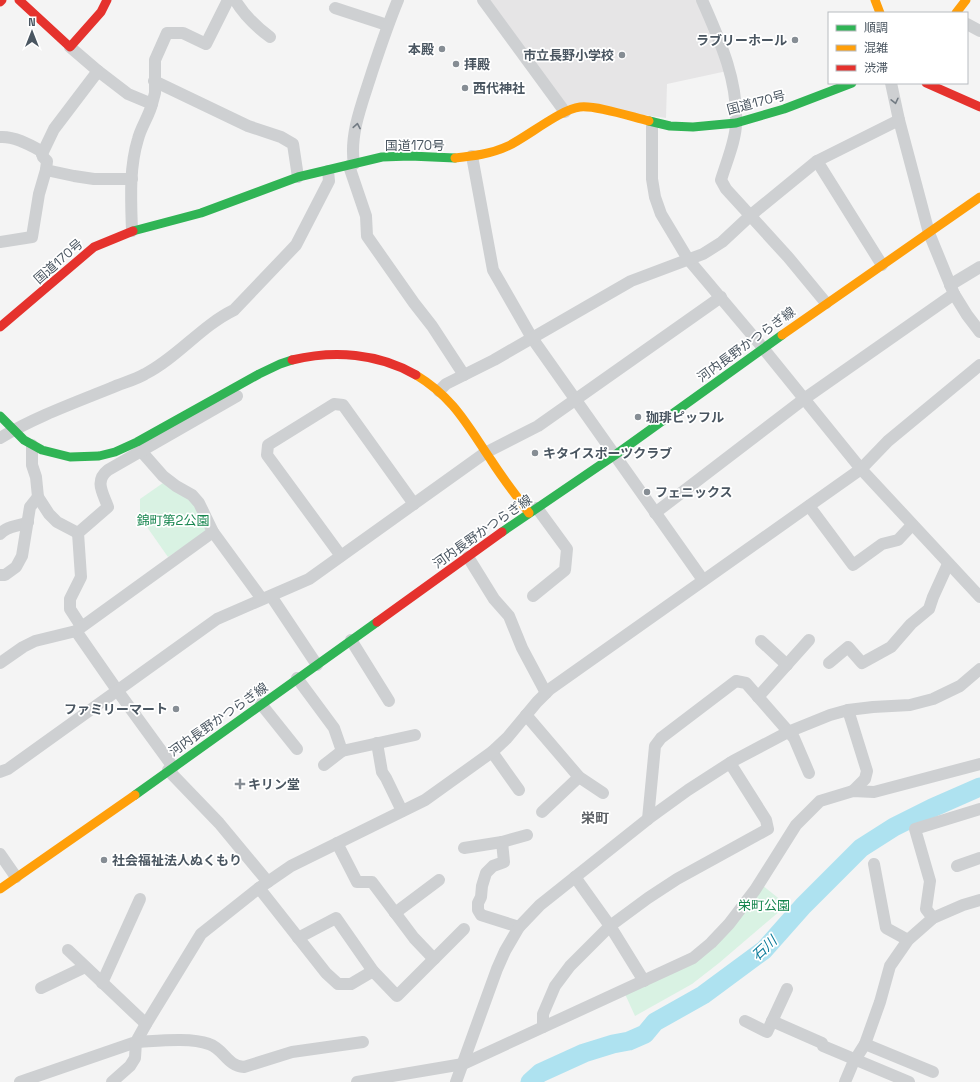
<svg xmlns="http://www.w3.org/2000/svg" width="980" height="1082" font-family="'Space Grotesk','Noto Sans JP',sans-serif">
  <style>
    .education { fill: #e6e5e6 }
    .green { fill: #d9f2e3 }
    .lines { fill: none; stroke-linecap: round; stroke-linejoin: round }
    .river { stroke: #aee2f0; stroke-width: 19 }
    .street { stroke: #ced0d2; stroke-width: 12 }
    .fast { stroke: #30b455; stroke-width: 9 }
    .slow { stroke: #ff9f0a; stroke-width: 9 }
    .jam { stroke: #e5322d; stroke-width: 9 }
    .oneway { stroke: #727b83 }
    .poi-dot { fill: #868d94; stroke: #fff; stroke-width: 1.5 }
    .labels { text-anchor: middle; stroke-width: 3.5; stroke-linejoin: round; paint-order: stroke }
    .poi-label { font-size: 13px; font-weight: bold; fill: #4a5661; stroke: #fff; text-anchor: start }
    .street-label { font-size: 13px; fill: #4a5661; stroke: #fff }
    .park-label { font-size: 13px; fill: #17864f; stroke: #fff }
    .neighbourhood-label { font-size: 14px; font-weight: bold; fill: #5f6368; stroke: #fff }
    .water-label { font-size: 14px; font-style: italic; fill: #0c7c9b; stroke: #fff }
  </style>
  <rect width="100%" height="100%" fill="#f4f4f4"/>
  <!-- education -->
  <polygon class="education" points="484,0 698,0 727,71 667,84 666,118 560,104"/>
  <!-- green -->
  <g class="green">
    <polygon points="163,483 193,501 206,528 205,533 168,557 140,517 140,499"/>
    <polygon points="762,885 787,905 719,963 692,984 635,1016 625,994 694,961"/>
  </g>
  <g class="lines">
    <!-- river -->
    <polyline class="river" points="530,1082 540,1073 584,1053 613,1044 629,1041 645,1034 655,1022 703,995 764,950 803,906 861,848 894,827 932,808 980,787"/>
    <!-- street -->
    <g class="street">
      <path d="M235 0C244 15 255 26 270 37"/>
      <polyline points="483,0 565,112"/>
      <path d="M702 0C719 39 738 79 736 123 736 140 726 163 721 180L726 189 788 257 826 303"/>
      <polyline points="335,8 387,25"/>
      <polyline points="967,24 980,31"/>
      <path d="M70 47 98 71 128 94 152 104C149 116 141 127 138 139 129 168 131 201 132 231"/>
      <polyline points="154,81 248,126 281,137 293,144 298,177"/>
      <polyline points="891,83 899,120 929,233 954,294 967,315 980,332"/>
      <polyline points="152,104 155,93 155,60 167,33 183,33 206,44 228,0"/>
      <polyline points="652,123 652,179 655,197 661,214 688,259 763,348 861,469 980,597"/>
      <path d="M0 137C14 136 29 144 41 151L43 157 47 161 46 170 74 176 94 179H132"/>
      <polyline points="42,154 54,129 98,71"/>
      <polyline points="472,156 493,270 532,338 703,580"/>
      <polyline points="817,161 882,265"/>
      <path d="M354 164C349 134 363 101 372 72 380 48 388 24 398 0"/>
      <polyline points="349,166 366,216 367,236 414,303 432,326 464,375"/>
      <polyline points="0,242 32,237 39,194 46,170"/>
      <polyline points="950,285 980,267"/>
      <polyline points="439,391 446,384 494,360 631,281 703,254 722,242 751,215 817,161 899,120"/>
      <path d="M0 438C35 417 74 403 111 388 122 383 135 380 145 374 178 357 201 326 234 310L296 245 329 181 328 171"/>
      <polyline points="32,445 32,465 36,477 38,497 49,514 57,522 78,533"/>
      <polyline points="141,451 163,476 176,486 192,495 199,503 213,532 262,599"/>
      <polyline points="809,506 853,565 882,544 898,540 912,525"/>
      <polyline points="655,513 804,399 954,294"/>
      <path d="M0 534C8 525 18 527 28 522"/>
      <polyline points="341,556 267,455 268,445 334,404 343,405 414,504"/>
      <polyline points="468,557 494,599 509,616 522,648 546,693"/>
      <polyline points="0,575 5,575 16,567 22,556 30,507 38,497"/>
      <polyline points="271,596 317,665"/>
      <polyline points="533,596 565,570 567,549 537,508"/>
      <path d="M81 626 70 609V599L81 577 78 533 108 507C103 493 94 481 108 470L237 396"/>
      <polyline points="76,631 117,690 173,767"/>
      <polyline points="351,640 389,701"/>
      <polyline points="761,641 787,665"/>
      <polyline points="0,663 23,647 35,641 76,631 213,532"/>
      <polyline points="829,663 848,647 862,663 891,647 911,624 929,609 933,597 948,564"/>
      <polyline points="297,678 334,728 342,751"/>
      <polyline points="758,697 809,640"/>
      <polyline points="261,704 297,749"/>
      <polyline points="848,710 867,771 865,779 853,791"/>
      <polyline points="526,715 579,777 603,793"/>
      <polyline points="377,743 382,772 386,778 402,811"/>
      <polyline points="492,752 519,790"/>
      <polyline points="324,765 342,751 415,735"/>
      <polyline points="168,770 219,823 268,882"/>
      <polyline points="0,772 8,769 217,619 309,579 485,453 538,426 721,297"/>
      <polyline points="542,812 579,777"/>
      <polyline points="648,819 655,746 661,738 736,681 746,683 794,738 809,773"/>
      <polyline points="502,842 504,862 493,866 486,873 482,886 481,897 478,903 478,910 481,915 519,927"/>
      <polyline points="337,843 357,882 372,882 414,938 434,959"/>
      <polyline points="464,848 502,842 527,835"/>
      <polyline points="0,854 16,877"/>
      <polyline points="874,864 886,928 908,940"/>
      <polyline points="957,866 980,858"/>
      <polyline points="575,877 610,926 644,981"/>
      <polyline points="259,888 326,973 338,984 351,984 373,971"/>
      <polyline points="395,913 439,880"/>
      <polyline points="933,918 926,909 930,881 915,829 980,809"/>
      <polyline points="298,938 336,918 373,971 397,996 464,929"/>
      <polyline points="68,950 146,1024"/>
      <polyline points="102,983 140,899"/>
      <polyline points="41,988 85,967"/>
      <polyline points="745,1021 767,1032 787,989"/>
      <polyline points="772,1021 822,1043 823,1046 909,1082"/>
      <polyline points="543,1027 543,1014 555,986 570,966 610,926 648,898 677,879 768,829 766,820 730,763"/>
      <polyline points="865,1044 933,1072"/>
      <polyline points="20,1082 136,1042 146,1024 201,934 259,888 291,866 425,800 492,752 507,738 537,702 550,689 861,469 888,441 980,365"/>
      <path d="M112 1082 130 1066 135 1058 136 1042C157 1041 190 1037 209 1044 224 1049 227 1066 244 1067L292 1052 363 1042"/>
      <polyline points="357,1082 463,1064 693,958 711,943 729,924 755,890 796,825 820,801 853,791 874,792 980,764"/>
      <polyline points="456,1082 497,969 505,951 519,927 540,905 648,819 688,790 733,761 788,732 830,715 848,710 873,707 910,705 933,699 960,686 980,669"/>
      <polyline points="845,1082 853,1063 865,1044 880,1002 890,966 908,940 933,918 963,905 980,900"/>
    </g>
    <!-- fast -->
    <g class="fast">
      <polyline points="649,121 670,126 693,127 736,123 784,109 852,83"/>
      <polyline points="133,231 201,213 298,177 382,157 410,156 455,158"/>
      <polyline points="0,416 24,440 42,450 70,457 99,456 115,452 137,442 259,374 280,364 292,360"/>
      <polyline points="502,532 615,455 782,335"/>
      <polyline points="135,795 377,622"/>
    </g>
    <!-- slow -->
    <g class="slow">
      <polyline points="875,0 880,13"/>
      <polyline points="956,13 966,0"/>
      <path d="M455 158C473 156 491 154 508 146 527 137 561 109 580 107 596 105 632 117 649 121"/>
      <polyline points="782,335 980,197"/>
      <path d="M416 375C454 398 467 425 491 460 503 479 516 495 529 513"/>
      <polyline points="0,889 135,795"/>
    </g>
    <!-- jam -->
    <g class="jam">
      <polyline points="19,0 70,47 101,12 107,0"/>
      <polyline points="0,2 2,0"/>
      <polyline points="926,83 980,107"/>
      <polyline points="0,327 94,247 133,231"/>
      <path d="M292 360C334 350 378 353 416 375"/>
      <polyline points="377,622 502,532"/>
    </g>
  </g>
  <!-- one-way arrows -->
  <defs><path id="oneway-chevron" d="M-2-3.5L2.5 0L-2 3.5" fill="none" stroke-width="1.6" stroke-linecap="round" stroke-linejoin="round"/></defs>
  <g class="oneway">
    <use href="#oneway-chevron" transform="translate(895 101) rotate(77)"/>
    <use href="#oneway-chevron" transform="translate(357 126) rotate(-80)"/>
  </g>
  <!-- markers -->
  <g class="poi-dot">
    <circle cx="795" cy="40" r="4"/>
    <circle cx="442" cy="49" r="4"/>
    <circle cx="622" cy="55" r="4"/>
    <circle cx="456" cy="64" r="4"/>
    <circle cx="465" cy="88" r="4"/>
    <circle cx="638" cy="417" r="4"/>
    <circle cx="535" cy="453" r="4"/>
    <circle cx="647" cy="492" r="4"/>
    <circle cx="176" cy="709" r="4"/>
    <path d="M238 778h4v4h4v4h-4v4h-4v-4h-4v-4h4z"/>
    <circle cx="104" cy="860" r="4"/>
  </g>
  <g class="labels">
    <!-- poi labels -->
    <g class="poi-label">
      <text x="787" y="45" text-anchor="end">ラブリーホール</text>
      <text x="434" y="54" text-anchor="end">本殿</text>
      <text x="614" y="60" text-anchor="end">市立長野小学校</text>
      <text x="464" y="69">拝殿</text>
      <text x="473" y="93">西代神社</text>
      <text x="646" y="422">珈琲ピッフル</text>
      <text x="543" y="458">キタイスポーツクラブ</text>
      <text x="655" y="497">フェニックス</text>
      <text x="168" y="714" text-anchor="end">ファミリーマート</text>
      <text x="248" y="789">キリン堂</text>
      <text x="112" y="865">社会福祉法人ぬくもり</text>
    </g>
    <!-- street labels -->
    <g class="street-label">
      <text transform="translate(756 102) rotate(-15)" y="5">国道170号</text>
      <text x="415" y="150">国道170号</text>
      <text transform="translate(58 261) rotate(-41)" y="5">国道170号</text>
      <text transform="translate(746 344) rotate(-36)" y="5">河内長野かつらぎ線</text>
      <text transform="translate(482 531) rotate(-35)" y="5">河内長野かつらぎ線</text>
      <text transform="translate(218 719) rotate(-35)" y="5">河内長野かつらぎ線</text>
    </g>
    <!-- park labels -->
    <g class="park-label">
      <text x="173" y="525">錦町第2公園</text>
      <text x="764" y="910">栄町公園</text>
    </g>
    <!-- neighbourhood labels -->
    <g class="neighbourhood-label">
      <text x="595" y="823">栄町</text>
    </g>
    <!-- water labels -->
    <g class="water-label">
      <text transform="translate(764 948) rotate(-43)" y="5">石川</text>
    </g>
  </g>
  <!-- legend -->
  <rect x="828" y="12" width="140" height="72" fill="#ffffff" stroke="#b7bbc0"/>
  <rect x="836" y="25" width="20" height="6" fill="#30b455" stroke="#b7bbc0"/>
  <text x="864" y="32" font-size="12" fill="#4a5661">順調</text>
  <rect x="836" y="45" width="20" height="6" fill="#ff9f0a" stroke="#b7bbc0"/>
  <text x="864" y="52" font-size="12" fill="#4a5661">混雑</text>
  <rect x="836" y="65" width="20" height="6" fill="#e5322d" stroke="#b7bbc0"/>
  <text x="864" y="72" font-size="12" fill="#4a5661">渋滞</text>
  <!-- north arrow -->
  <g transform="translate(32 32)" stroke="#ffffff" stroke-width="3" paint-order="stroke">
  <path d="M0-3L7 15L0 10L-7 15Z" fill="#4a5661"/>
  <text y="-6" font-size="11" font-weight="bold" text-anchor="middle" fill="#4a5661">N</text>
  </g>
</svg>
